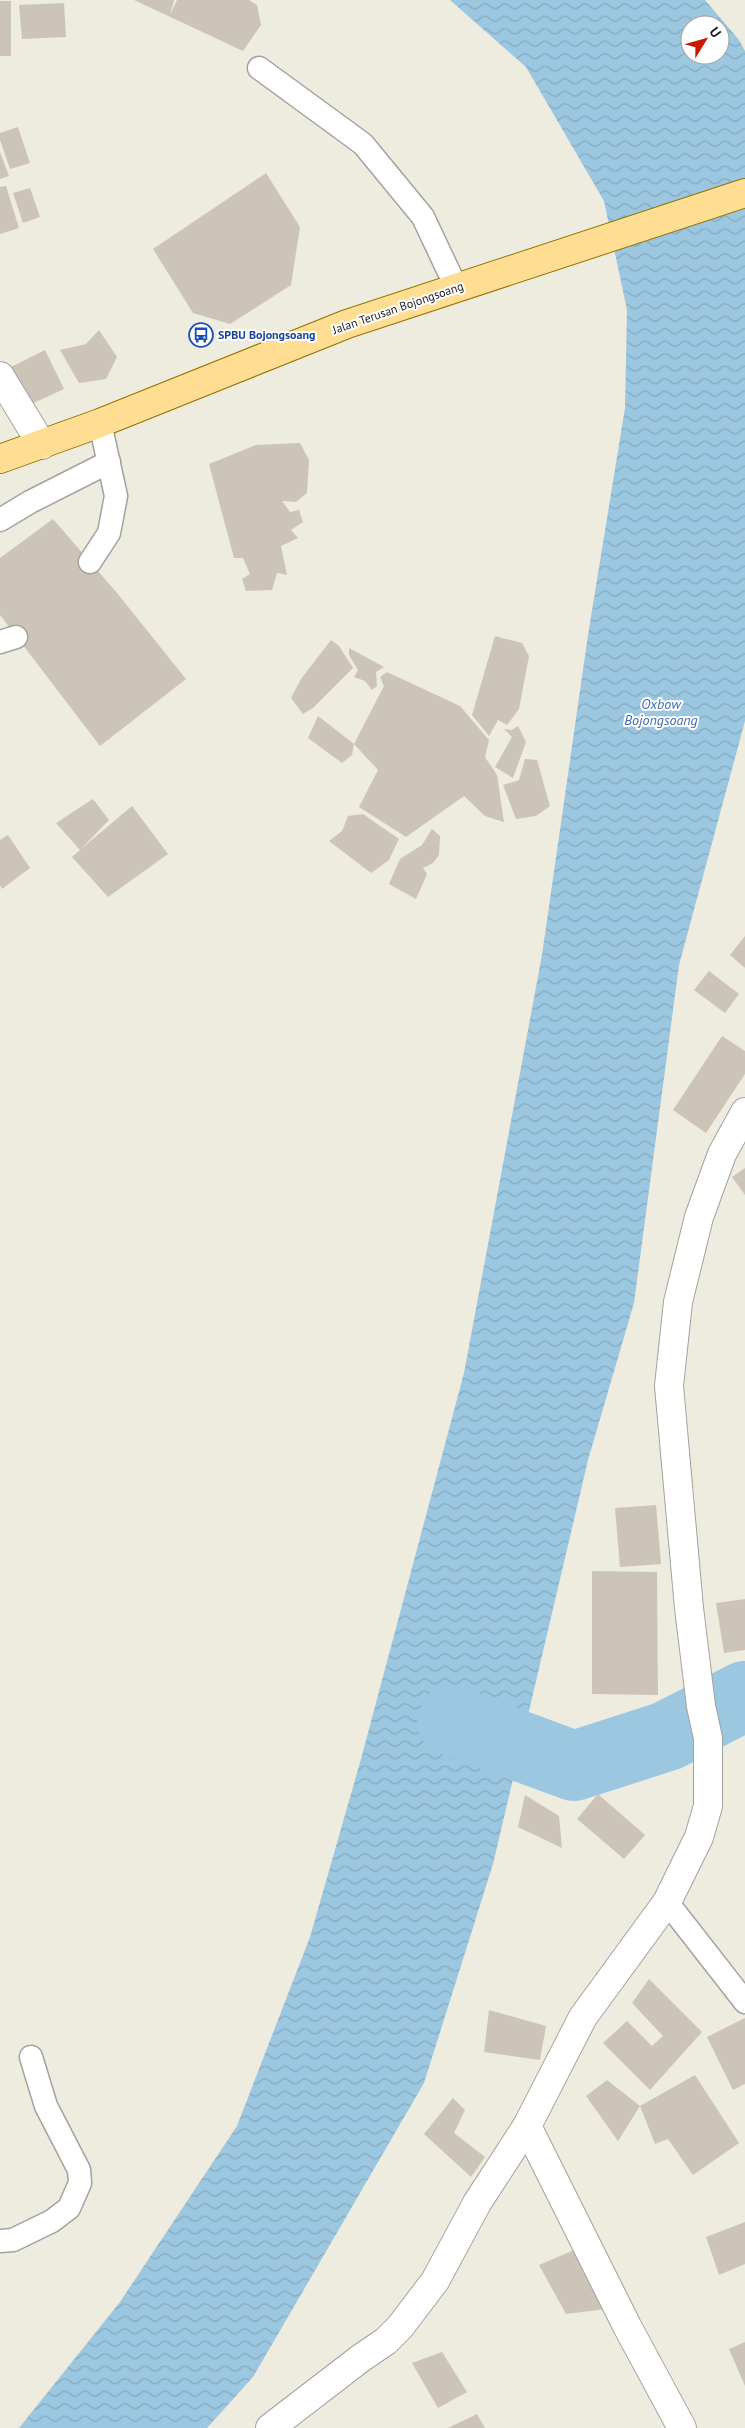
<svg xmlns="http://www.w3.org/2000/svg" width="745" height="2428" font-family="'PT Sans',sans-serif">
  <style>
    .water { fill: url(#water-waves); fill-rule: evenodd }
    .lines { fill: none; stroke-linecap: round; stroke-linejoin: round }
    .river { stroke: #9bc7e0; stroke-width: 70 }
    .building { fill: #cdc4b8 }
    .service-casing { stroke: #a2a2a2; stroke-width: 25 }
    .minor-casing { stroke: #a2a2a2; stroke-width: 30 }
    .primary-casing { stroke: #927400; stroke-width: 30 }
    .service { stroke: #fff; stroke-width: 22 }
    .minor { stroke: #fff; stroke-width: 28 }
    .primary { stroke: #ffde93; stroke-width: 28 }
    .labels { text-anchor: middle; stroke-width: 4; stroke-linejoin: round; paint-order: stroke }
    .street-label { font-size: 12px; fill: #1b1b1b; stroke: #fff }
    .transit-label { font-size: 12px; font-weight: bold; fill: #164399; stroke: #fff; text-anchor: start }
    .water-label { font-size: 14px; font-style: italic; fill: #416bb1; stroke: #fff }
  </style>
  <defs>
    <pattern id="water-waves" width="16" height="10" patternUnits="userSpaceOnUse" patternTransform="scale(1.25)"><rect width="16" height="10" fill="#9bc7e0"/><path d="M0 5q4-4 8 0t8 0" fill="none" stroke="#85aac0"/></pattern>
  </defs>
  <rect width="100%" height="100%" fill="#eeebdf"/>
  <!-- water -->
  <path class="water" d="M450 0H705L739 40 745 51V721L679 965 634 1303 588 1460 493 1864 424 2083 253 2377 207 2428H19L120 2302 237 2126 310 1937 361 1759 464 1373 542 955 588 635 625 408 627 310 604 201 526 67ZM690 25H720V55H690Z"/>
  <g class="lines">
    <!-- river -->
    <polyline class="river" points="452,1721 574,1766 667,1736 745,1696"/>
  </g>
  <!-- building -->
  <g class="building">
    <polygon points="134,0 174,0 170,15 177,0 249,0 257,5 261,25 243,51"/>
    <rect x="0" y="1" width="11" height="55"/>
    <polygon points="64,3 66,37 22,39 19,5"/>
    <polygon points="18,127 30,163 10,169 0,140 0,133"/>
    <polygon points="0,152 9,176 0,179"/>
    <polygon points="266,173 300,227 291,285 230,324 193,313 153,249"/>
    <polygon points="6,186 19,228 0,234 0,187"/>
    <polygon points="30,188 40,217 23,223 13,193"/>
    <polygon points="99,330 117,357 106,379 79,383 60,350 86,344"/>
    <polygon points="45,350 64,389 25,407 7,369"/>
    <polygon points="300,443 309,460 307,493 296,502 282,501 290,512 299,510 303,522 291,530 298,538 281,546 287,575 277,573 272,590 246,591 242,579 250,574 243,558 234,558 209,464 256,445"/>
    <polygon points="53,519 117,593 186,679 100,746 0,615 0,558"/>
    <polygon points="495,636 522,643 529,656 519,709 507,725 498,720 489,736 472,715"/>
    <polygon points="331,640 339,646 353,668 313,708 303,714 291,698 301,679"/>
    <polygon points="349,648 384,667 376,672 377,686 372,690 365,681 354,677 358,670 349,655"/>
    <polygon points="387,672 460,706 489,740 485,757 497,775 504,822 485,816 464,796 406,837 359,807 378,770 354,744 384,686 380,677"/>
    <polygon points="318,716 354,744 352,755 342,763 308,738"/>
    <polygon points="518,726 526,742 513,778 495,767 512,737 504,729 512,730"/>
    <polygon points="525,759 537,760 550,806 536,816 516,819 503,785 519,780"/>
    <polygon points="93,799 109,820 81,849 132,806 168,854 108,897 72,857 80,850 56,823"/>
    <polygon points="363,814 399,839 389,860 371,873 329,841 342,831 348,816"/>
    <polygon points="432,829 440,836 439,855 433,863 423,868 427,874 416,899 389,884 400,859 422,845"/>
    <polygon points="8,835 30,868 2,889 0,885 0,840"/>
    <polygon points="745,936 745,968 730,955"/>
    <polygon points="709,971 739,994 725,1013 694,990"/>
    <polygon points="722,1036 745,1051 745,1074 706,1133 673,1110"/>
    <polygon points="745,1168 745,1195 732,1177"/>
    <polygon points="656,1505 661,1564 620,1567 615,1508"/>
    <polygon points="592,1571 657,1572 658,1695 592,1694"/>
    <polygon points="745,1599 745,1650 724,1653 716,1603"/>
    <polygon points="598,1794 645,1835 624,1859 577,1819"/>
    <polygon points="525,1795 559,1816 562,1848 518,1827"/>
    <polygon points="649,1979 702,2032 650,2090 603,2043 627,2021 652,2046 663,2036 632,2003"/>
    <polygon points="489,2010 546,2026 540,2060 484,2052"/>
    <polygon points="745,2018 745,2084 733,2090 707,2037"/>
    <polygon points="695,2075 739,2143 693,2175 668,2139 655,2144 640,2106 618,2141 586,2096 607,2080 640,2106"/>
    <polygon points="453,2098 465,2110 454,2133 485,2157 471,2177 424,2134"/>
    <polygon points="745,2222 745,2264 719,2275 706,2237"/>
    <polygon points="574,2250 607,2309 566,2314 539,2265"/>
    <polygon points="745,2342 745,2386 729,2349"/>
    <polygon points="442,2352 467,2392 438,2408 412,2363"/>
    <polygon points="477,2414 485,2428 448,2428"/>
  </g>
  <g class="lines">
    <!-- service casing -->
    <g class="service-casing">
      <g id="service">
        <polyline points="259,68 363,144 423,217 456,287"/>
        <polyline points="0,520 30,502 109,462"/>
        <polyline points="90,562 109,533 116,496 100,423"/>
        <polyline points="0,642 16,637"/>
        <polyline points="667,1902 745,2002"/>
        <polyline points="0,2241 13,2240 52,2221 69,2208 80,2183 79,2170 46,2106 31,2057"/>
      </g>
    </g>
    <!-- minor casing -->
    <g class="minor-casing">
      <g id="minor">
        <polyline points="0,376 42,445"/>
        <polyline points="527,2126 627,2326 682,2428"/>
        <polyline points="270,2428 361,2358 386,2341 400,2327 435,2281 477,2203 527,2126 583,2017 667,1902 699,1837 708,1806 708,1738 701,1706 689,1608 669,1386 678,1302 699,1217 722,1154 745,1112"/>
      </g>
    </g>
    <!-- primary casing -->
    <g class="primary-casing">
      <polyline id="primary" points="0,459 100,423 347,324 745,193"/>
    </g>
    <!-- service -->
    <use href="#service" class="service"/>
    <!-- minor -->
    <use href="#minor" class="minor"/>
    <!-- primary -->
    <use href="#primary" class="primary"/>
  </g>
  <!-- icons -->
  <defs>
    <g id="bus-ring" transform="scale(1.25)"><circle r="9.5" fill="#fff" stroke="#1a4fb4" stroke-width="1.5"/><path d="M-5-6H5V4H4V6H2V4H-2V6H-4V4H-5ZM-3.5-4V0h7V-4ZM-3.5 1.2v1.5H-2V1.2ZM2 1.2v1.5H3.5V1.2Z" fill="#1a4fb4"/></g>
  </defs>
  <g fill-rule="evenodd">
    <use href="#bus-ring" x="201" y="335"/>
  </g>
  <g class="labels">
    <!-- street labels -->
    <g class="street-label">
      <text transform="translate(398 308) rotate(-19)" y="4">Jalan Terusan Bojongsoang</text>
    </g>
    <!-- transit labels -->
    <g class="transit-label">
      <text x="218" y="339">SPBU Bojongsoang</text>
    </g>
    <!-- water labels -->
    <g class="water-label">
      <text x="661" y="709">Oxbow<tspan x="661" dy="16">Bojongsoang</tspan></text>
    </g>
  </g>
  <!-- north arrow -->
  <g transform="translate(705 40) rotate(53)"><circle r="24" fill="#ffffff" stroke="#a4a4a4"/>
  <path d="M0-4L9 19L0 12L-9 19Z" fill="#c61900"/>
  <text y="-8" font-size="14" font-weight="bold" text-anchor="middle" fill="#1b1b1b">U</text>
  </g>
</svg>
